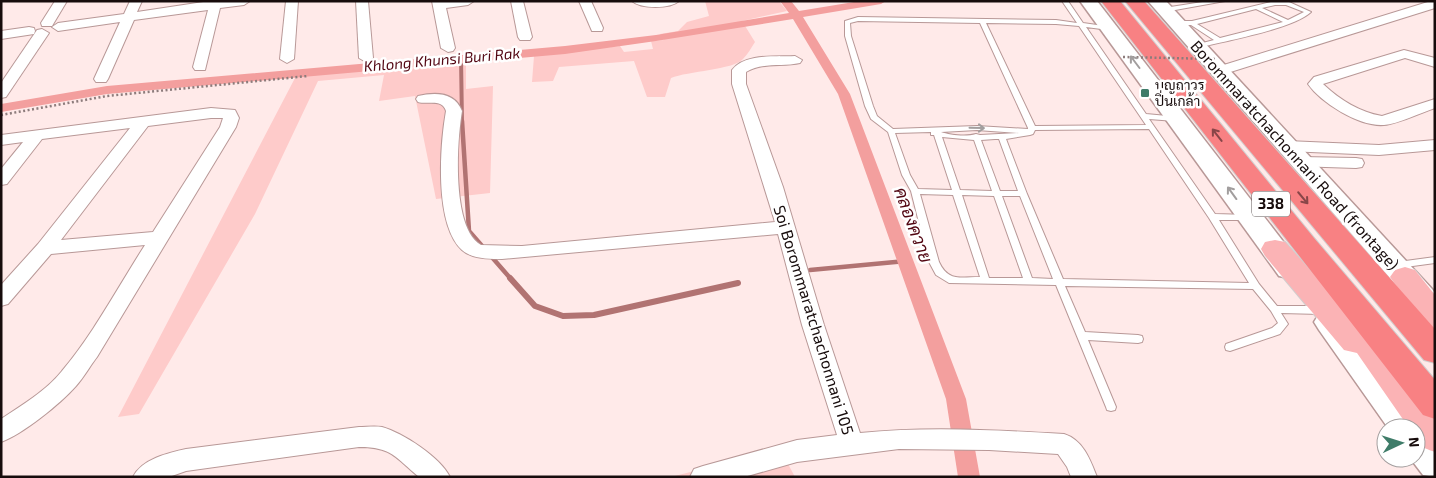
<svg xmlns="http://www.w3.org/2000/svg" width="1436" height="478" font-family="'Exo 2',Sarabun,sans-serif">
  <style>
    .green { fill: #fecbca }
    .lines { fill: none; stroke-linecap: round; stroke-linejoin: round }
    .stream-far2 { stroke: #b17372; stroke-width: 4 }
    .stream-far1 { stroke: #b17372; stroke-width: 4.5 }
    .stream { stroke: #b17372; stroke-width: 6 }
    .canal { fill: #f39f9e; fill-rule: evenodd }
    .lane-casing { stroke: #b89897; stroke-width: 2 }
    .street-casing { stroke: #b89897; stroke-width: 2 }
    .secondary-casing { stroke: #b89897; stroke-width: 3 }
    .primary-casing { stroke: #d1cece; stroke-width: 2 }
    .highway-casing { stroke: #d1cece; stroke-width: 2 }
    .path { stroke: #8d7c7c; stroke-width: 2.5; stroke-dasharray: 2 2.5; stroke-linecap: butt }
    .lane { fill: #fff; fill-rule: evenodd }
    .street { fill: #fff; fill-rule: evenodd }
    .secondary { fill: #fff; fill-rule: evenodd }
    .primary { fill: #fbb3b5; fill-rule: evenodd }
    .highway { fill: #f88183; fill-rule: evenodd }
    .path-bridge { stroke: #8d7c7c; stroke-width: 2.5; stroke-dasharray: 2 2.5; stroke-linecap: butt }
    .oneway { stroke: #a29e9e }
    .oneway2 { stroke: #884648 }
    .poi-dot { fill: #3f7c69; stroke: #fff; stroke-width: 2 }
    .labels { text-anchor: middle; stroke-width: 5; stroke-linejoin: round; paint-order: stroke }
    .far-poi-label { font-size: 14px; fill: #170c0c; stroke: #fff; text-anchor: start }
    .far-water-label { font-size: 15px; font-style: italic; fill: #520612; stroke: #fff }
    .shield { fill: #fff; stroke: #5d5555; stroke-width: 1 }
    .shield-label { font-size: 15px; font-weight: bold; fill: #170c0c }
    .street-label { font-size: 16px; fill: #170c0c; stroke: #fff }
    .water-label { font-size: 18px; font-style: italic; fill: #520612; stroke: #fff }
  </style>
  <rect width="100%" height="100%" fill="#ffeae9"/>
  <!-- green -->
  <g class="green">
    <path d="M705 1H779L787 11 742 21 755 42C751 48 748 54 743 59 733 70 688 71 671 78L665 97H647L634 61 559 67 553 81 532 82 534 56 620 46 624 52 653 49 651 41 664 40 660 34 678 31 687 22 709 16Z"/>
    <polygon points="466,62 466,89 493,86 490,193 436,199 415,96 379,101 384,75 318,81 255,214 139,414 118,417 295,78 304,75"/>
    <polygon points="780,449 795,477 671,477"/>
  </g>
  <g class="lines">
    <!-- stream-far2 -->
    <polyline class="stream-far2" points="461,58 462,123"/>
    <!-- stream-far1 -->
    <g class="stream-far1">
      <polyline points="462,121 469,231 511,279"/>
      <polyline points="810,270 906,261"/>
    </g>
    <!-- stream -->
    <polyline class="stream" points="510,278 535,306 563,316 594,315 738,283"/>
    <!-- canal -->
    <polygon class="canal" points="780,1 791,1 799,11 860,1 886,1 881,4 803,17 850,94 966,399 980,477 958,477 946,399 838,94 793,19 656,41 565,54 107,94 1,112 1,104 107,86 565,46 656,35 789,13"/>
    <!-- lane casing -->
    <g class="lane-casing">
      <g id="lane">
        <path d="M1062 1H1068L1083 23 1111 27 1112 28 1109 30 1086 27 1146 114 1178 117 1179 119 1175 121 1149 119 1215 214 1249 215 1250 217 1246 220H1219L1259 284 1277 306H1320L1323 308 1325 310 1323 312 1320 314 1281 313 1288 324 1280 334 1230 351 1226 350 1225 347 1226 344 1272 328 1278 323 1271 311 1253 289 1065 286 1085 332 1138 335 1142 336 1143 339 1142 342 1138 343 1088 340 1116 407 1115 410 1111 411 1107 410 1106 407 1056 285 949 283 936 275 929 262 911 191 902 175 888 132 871 119 865 106 845 36V21L858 17 1056 20 1077 23ZM858 21 980 23 1028 128V129L977 126 893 129 877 116 873 106 851 36 850 23ZM986 23 1056 24 1079 26 1146 125 1035 126ZM1149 129 1209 218 1249 283 1063 279 1027 194 1006 139 1030 135 1033 134 1035 130ZM977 130 1019 133 980 135 976 134C966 137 949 135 941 132ZM931 132V135H934L952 190 918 189 910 175 895 133ZM942 137 974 140 992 191 960 190ZM995 139H999L1018 191H1000L981 140ZM920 194 953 195 980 277C961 277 948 282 939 262ZM962 195 994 196 1023 278H989ZM1002 196H1020L1053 279 1032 278Z"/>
        <polygon points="1209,1 1225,1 1164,12 1161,10 1164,8"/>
        <path d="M1275 1 1289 2 1311 12C1293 29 1224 41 1197 48L1195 47V45L1214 40 1191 25H1176L1173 23 1176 21H1192ZM1275 5H1286L1304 12 1288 20 1262 8ZM1256 9 1283 22 1220 38 1197 24Z"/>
        <polygon points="1435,257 1435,263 1398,268 1393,265 1398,262"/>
      </g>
    </g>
    <!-- street casing -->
    <g class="street-casing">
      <g id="street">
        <polygon points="55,1 67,1 52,26 42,26 41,23"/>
        <polygon points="130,1 142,1 137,12 210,1 250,1 244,5 220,8 205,70 195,70 193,67 208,10 134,20 108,79 106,82 96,82 94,79 120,22 58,31 52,27 58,23 124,14"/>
        <polygon points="286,1 298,1 294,59 287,63 280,59"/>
        <polygon points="356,1 368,1 373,58 366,62 359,58"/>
        <polygon points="432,1 474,1 468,5 446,8 455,48 453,51 448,52 441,48"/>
        <polygon points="511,1 523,1 532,37 530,40 520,40 518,37"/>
        <polygon points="579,1 591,1 603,28 602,31 592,31"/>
        <path d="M632 1H679C670 9 641 9 632 1Z"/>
        <polygon points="1431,1 1435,1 1435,8 1224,74 1214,74 1212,71 1214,68"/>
        <polygon points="29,27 34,28 35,31 34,34 1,39 1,31"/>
        <polygon points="42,29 49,33 6,97 1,98 1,83 37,30"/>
        <path d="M1404 50 1435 58V67L1405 58 1323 84C1340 100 1359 112 1382 116L1435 99V108C1420 113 1398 124 1384 125 1360 127 1321 103 1308 84L1314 77Z"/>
        <path d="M795 56 802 60 800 63C782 67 762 62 746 72V84L783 187 824 325 860 433C928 426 996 430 1064 434 1083 440 1090 459 1097 477H1071L1067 467 1058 454 989 450 899 449 797 462 744 477H690L694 469 703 466 797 440 837 435 802 325 778 234 502 259C490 259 472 259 462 250 434 224 440 145 446 111 442 98 428 105 418 102L416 99 418 96C435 92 455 92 462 111 457 141 451 228 481 245L522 246 775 222 732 84V70C745 53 776 57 795 56Z"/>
        <path d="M211 108 235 110 239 118 236 127 97 357C90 366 84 377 76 386 60 404 23 434 1 442V419C22 405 46 391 62 371 94 333 118 287 145 245L51 254 8 304 1 306V285L38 244 130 128 42 139 7 184 1 185V169L23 142 1 145V135ZM211 118H223L220 127 153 232 61 240 148 126Z"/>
        <polygon points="1435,140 1435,150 1379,155 1287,151 1281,149 1279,146 1281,143 1287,141 1379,145"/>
        <polygon points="1301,157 1356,158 1362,159 1364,163 1362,167 1356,168 1295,166 1293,162 1295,158"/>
        <path d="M359 427C366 427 375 426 382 427 403 433 440 457 450 477H419C395 457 392 447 359 447L186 471 169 477H133C142 459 168 453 186 449Z"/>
      </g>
    </g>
    <!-- secondary casing -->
    <g class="secondary-casing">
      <g id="secondary">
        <polygon points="1080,1 1097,1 1299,262 1303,269 1299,276 1289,278 1279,276"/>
        <polygon points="1148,1 1166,1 1432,289 1435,293 1432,303 1422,306 1412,303"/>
        <path d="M1329 311 1339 314 1419 418 1423 427C1436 433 1435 462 1435 477L1423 475 1410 458H1416V428H1388L1319 330 1314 322 1319 314Z"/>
      </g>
    </g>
    <!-- primary casing -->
    <g class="primary-casing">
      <g id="primary">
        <path d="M1275 240 1285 242 1344 308 1349 307 1360 310 1435 409V452C1420 447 1416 444 1416 428H1409L1357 353 1344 350 1265 256 1261 249 1265 242Z"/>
        <polygon points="1405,267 1415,270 1435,295 1435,329 1424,326 1390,277 1395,270"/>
      </g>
    </g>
    <!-- highway casing -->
    <g class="highway-casing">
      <g id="highway">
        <polygon points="1101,1 1120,1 1314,238 1435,380 1435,419 1423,415"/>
        <polygon points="1125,1 1144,1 1435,329 1435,363 1424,360"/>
      </g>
    </g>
    <!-- path -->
    <polyline class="path" points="1,115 107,96 308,76"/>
    <!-- lane -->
    <use href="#lane" class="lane"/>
    <!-- street -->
    <use href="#street" class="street"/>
    <!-- secondary -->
    <use href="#secondary" class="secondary"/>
    <!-- primary -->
    <use href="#primary" class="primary"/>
    <!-- highway -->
    <use href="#highway" class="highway"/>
    <!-- path-bridge -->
    <polyline class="path-bridge" points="1123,57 1216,59"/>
  </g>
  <!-- one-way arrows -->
  <defs><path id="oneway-shaft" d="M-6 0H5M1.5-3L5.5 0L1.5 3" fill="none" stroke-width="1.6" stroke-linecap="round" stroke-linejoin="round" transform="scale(1.25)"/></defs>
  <g class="oneway">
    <use href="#oneway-shaft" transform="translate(1135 62) rotate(-127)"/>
    <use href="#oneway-shaft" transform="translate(977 128) rotate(1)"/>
    <use href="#oneway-shaft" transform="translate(1232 193) rotate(-126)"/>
  </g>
  <g class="oneway2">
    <use href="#oneway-shaft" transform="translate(1217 135) rotate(-128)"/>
    <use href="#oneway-shaft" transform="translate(1303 198) rotate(50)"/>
  </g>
  <!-- markers -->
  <rect class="poi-dot" x="1140" y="88" width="10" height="10" rx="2.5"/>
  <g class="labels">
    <!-- far-poi labels -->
    <g class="far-poi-label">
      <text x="1155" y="90">บุญถาวร<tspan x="1155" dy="16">ปิ่นเกล้า</tspan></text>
    </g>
    <!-- far-water labels -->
    <g class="far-water-label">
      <text transform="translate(442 60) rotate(-5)" y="5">Khlong Khunsi Buri Rak</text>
    </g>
    <!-- shield labels -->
    <rect class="shield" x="1252" y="191.5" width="38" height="25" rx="4"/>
    <g class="shield-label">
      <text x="1271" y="209">338</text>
    </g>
    <!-- street labels -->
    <g class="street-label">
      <text transform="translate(1295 155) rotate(48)" y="6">Borommaratchachonnani Road (frontage)</text>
      <text transform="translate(814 320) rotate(73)" y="6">Soi Borommaratchachonnani 105</text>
    </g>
    <!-- water labels -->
    <g class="water-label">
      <text transform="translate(913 225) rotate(70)" y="6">คลองควาย</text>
    </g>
  </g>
  <!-- border -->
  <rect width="1436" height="478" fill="none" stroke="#170c0c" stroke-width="5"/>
  <!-- north arrow -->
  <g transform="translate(1401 443) rotate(86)"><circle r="24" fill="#ffffff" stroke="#a29e9e"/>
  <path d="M0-4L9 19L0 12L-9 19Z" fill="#3f7c69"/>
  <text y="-8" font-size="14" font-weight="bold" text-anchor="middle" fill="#170c0c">N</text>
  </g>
</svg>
